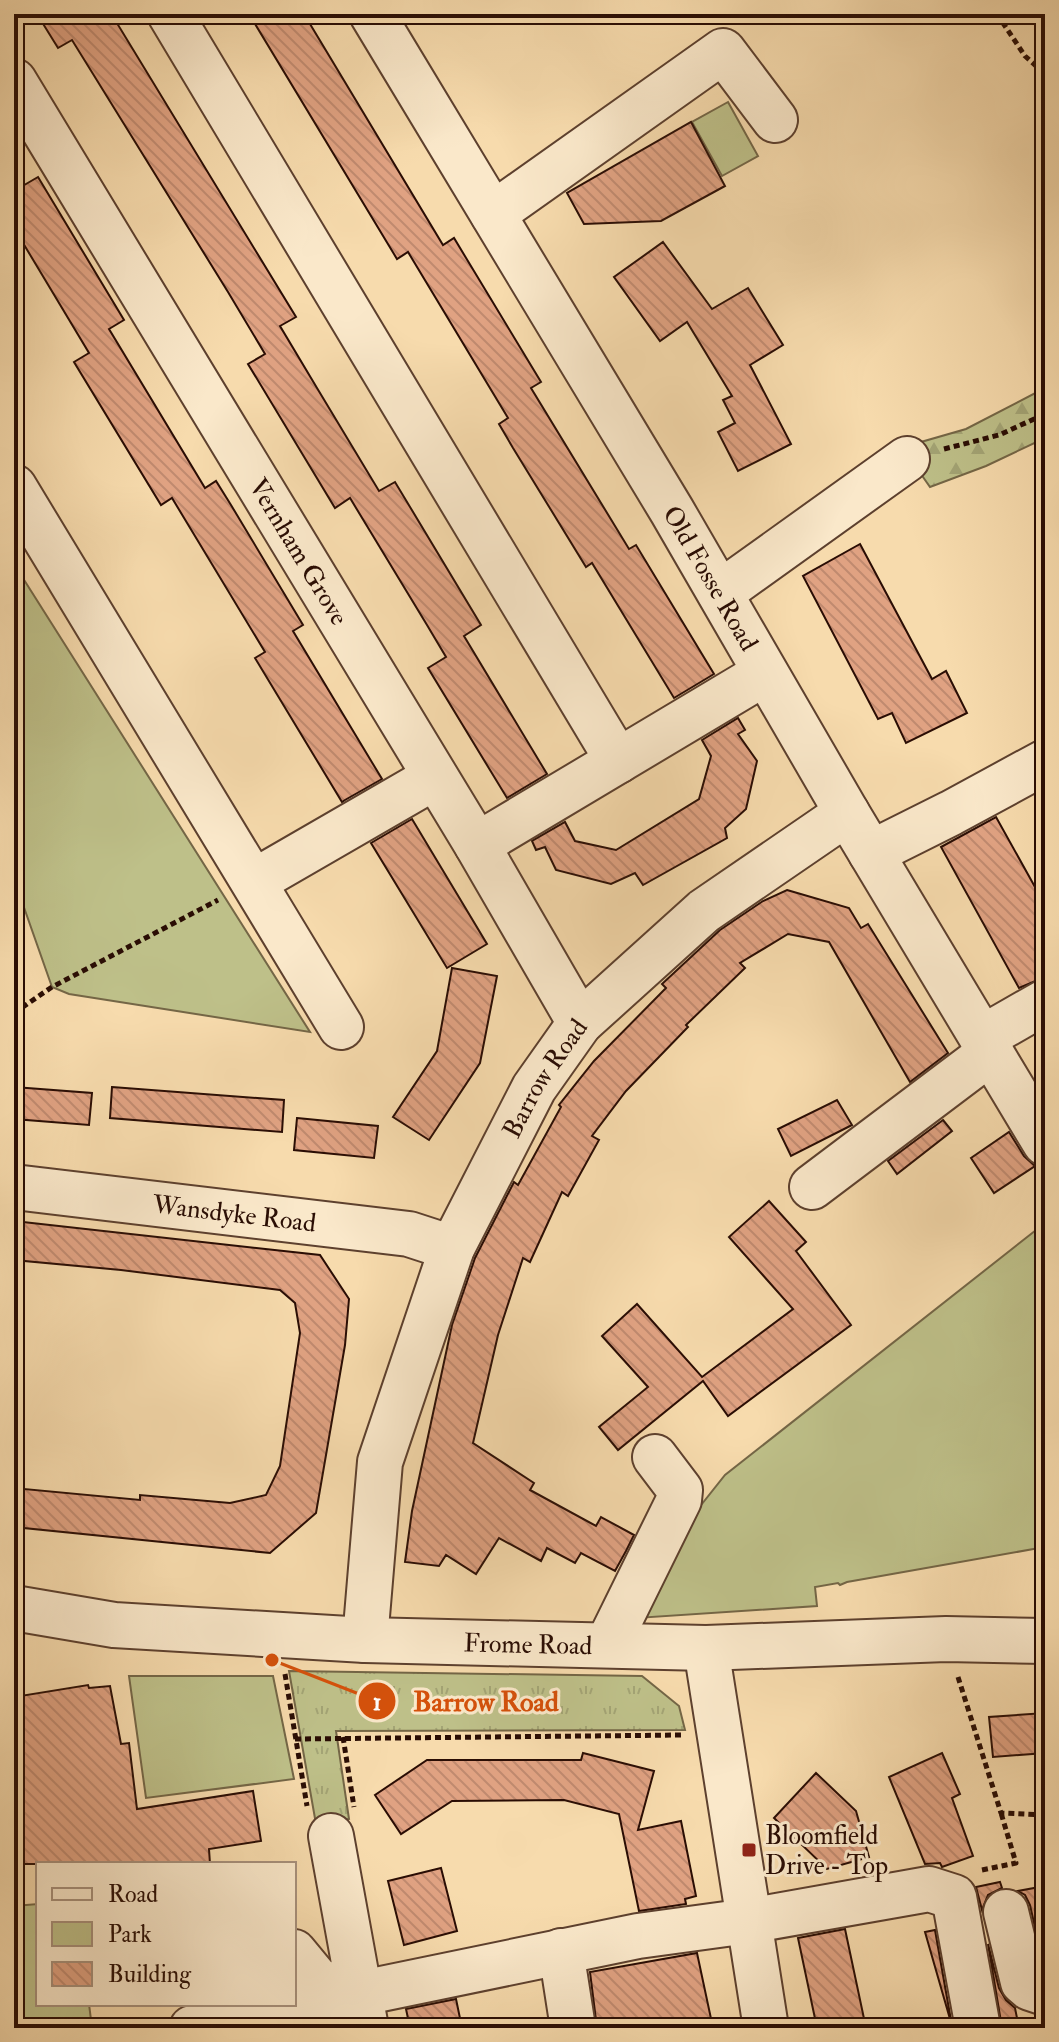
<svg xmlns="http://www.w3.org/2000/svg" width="1059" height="2042" font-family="'IM FELL Double Pica',serif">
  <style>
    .grass { fill: url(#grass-tufts); stroke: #746646; stroke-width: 2 }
    .forest { fill: url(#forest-firs); stroke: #746646; stroke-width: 2 }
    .park { fill: #bec089; stroke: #746646; stroke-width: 2 }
    .building { fill: url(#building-back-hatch); stroke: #2a0d04; stroke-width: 2 }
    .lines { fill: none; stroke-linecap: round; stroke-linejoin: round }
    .minor-casing { stroke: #5d402e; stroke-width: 48 }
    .path { stroke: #2a0d04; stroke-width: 5; stroke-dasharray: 6 4; stroke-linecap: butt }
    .minor { stroke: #fae8ca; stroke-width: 44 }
    .poi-dot { fill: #8f2418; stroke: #fae8ca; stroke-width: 3 }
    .labels { text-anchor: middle; stroke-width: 6; stroke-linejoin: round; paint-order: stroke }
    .street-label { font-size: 26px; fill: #2a0d04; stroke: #fae8ca }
    .poi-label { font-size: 26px; fill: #2a0d04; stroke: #fae8ca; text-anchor: start }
    .leader { fill: none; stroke: #d5510b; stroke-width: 3 }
    .callout-dot { fill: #d5510b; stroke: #fae8ca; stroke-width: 3 }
    .mark-label { font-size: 24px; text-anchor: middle; font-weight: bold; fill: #fff }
    .callout-label { font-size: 28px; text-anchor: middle; font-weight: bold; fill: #d5510b; stroke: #fae8ca; stroke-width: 6; stroke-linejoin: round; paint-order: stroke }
  </style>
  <defs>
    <pattern id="grass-tufts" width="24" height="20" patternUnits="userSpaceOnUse" patternTransform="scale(2)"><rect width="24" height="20" fill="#bec089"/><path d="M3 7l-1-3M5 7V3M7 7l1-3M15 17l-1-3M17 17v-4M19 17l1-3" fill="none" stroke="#a3a475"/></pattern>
    <pattern id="forest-firs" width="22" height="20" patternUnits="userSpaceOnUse" patternTransform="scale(2)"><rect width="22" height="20" fill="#bec089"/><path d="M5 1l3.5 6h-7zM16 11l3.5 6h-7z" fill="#a3a475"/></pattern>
    <pattern id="building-back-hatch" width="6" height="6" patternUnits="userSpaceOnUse" patternTransform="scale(2)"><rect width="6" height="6" fill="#e0a282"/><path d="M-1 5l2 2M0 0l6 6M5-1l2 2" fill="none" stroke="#c08a6f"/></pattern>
  </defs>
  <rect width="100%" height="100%" fill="#f7dbad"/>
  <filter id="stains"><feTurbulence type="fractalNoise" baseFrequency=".0025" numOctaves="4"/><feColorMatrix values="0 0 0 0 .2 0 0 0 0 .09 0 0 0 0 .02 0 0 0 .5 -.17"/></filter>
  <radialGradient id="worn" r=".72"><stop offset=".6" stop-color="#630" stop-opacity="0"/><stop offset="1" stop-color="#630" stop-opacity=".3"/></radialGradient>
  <!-- grass -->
  <polygon class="grass" points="289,1671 642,1676 679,1706 685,1730 336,1731 349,1819 316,1824"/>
  <!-- forest -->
  <polygon class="forest" points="1045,388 1045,438 986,466 930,487 907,454 921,442 966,429"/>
  <!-- park -->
  <g class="park">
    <polygon points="728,102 758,156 722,176 692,122"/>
    <polygon points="14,564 310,1032 69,994 52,987 14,879"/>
    <polygon points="1045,1223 1045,1547 847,1582 840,1585 838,1583 815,1587 817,1606 637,1618 690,1519 725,1475"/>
    <polygon points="129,1676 273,1676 294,1779 146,1798"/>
    <polygon points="38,1904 38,2004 89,2004 91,2020 34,2028 14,2028 14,1906"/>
  </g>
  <!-- building -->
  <g class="building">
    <polygon points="37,14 114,14 112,15 296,317 280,326 317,388 379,491 395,482 481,625 464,636 547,774 507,798 428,668 446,657 427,625 350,498 335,508 248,364 265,354 228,292 72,40 58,48"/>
    <polygon points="249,14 304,14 443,245 454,238 541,382 531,388 629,549 636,545 714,674 674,698 592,563 586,567 513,448 499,424 508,418 408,252 397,259"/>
    <polygon points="691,122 725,186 661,221 584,224 567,193"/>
    <polygon points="38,177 124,320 109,329 205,488 216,481 231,505 303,625 293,631 382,779 345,800 342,802 255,658 265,652 172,498 161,505 74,362 89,353 14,228 14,191"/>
    <polygon points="663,242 712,309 748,288 783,345 750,365 791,444 738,471 718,432 735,423 723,400 732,396 687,322 660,341 614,277"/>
    <polygon points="860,544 932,679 946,671 967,713 906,743 892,713 878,719 803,576"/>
    <polygon points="738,718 745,730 738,734 757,761 746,809 725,828 727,838 643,885 635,873 611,884 556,870 545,847 536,850 532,841 565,822 575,841 616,850 699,799 711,756 702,740"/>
    <polygon points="996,817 1045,905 1045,977 1019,988 941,847"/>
    <polygon points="412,819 487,944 447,968 371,843"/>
    <polygon points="787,890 849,908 861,928 868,924 948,1053 910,1082 829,942 788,934 740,963 745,968 686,1025 688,1027 626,1091 592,1136 599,1140 568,1196 562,1192 530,1262 523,1258 498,1335 473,1443 534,1483 530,1490 596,1526 601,1517 634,1535 626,1551 615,1571 581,1553 575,1563 547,1548 541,1561 499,1538 476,1574 446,1555 439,1566 405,1562 412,1511 452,1325 475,1258 514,1182 518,1185 561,1107 559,1105 594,1061 666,988 662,984 720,930 763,901"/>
    <polygon points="452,968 497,976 480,1063 429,1140 393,1117 437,1051"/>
    <polygon points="14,1087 92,1093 89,1125 14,1119"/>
    <polygon points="112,1087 284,1100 282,1132 110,1118"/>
    <polygon points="837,1100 852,1125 791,1156 778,1129"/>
    <polygon points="297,1118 378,1126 374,1158 294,1150"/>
    <polygon points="943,1120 952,1131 897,1174 888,1161"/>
    <polygon points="1009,1132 1024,1156 1035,1166 994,1193 971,1158"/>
    <polygon points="769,1201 806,1242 796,1251 851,1325 728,1416 703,1381 618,1450 599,1427 648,1387 602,1336 637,1304 702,1377 793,1309 729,1237"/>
    <polygon points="14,1221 320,1255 349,1299 345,1345 316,1513 270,1553 14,1527 14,1488 140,1500 140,1495 230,1503 266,1495 280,1466 300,1333 295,1303 280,1290 121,1270 14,1260"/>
    <polygon points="88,1685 89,1688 110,1686 121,1744 129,1743 137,1809 253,1791 261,1841 209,1849 210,1864 14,1864 14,1697"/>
    <polygon points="1045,1713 1045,1753 993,1757 989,1717"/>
    <polygon points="583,1753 654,1771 638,1830 681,1821 696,1896 685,1899 686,1904 639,1911 619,1814 564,1800 452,1801 401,1834 375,1795 427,1760 581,1760"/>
    <polygon points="942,1753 960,1794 952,1798 973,1856 942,1867 940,1863 925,1864 889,1777"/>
    <polygon points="816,1773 856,1811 869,1857 827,1869 774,1818"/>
    <polygon points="441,1868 457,1931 404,1945 388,1881"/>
    <polygon points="1000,1882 1002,1888 988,1895 982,1910 976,1887"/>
    <polygon points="1045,1886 1045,1930 1036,1932 1030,1905 1025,1895 1018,1891"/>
    <polygon points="845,1929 866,2028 817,2028 798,1938"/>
    <polygon points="935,1930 952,2026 925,1932"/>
    <polygon points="988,1944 999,1988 1006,2000 1015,2008 1019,2028 1002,2028"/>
    <polygon points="697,1953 713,2028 597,2028 590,1972"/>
    <polygon points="456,1999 462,2028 410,2028 406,2009"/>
  </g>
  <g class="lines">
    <!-- minor casing -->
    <g class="minor-casing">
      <g id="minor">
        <polyline points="170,14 618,761"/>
        <path id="s1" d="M372 14 672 511 847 813 1045 1143"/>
        <path id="s2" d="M14 81 477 845 580 1023"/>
        <polyline points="493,214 723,51 775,120"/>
        <polyline points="14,487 341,1027"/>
        <polyline points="720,593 907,459"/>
        <polyline points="477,845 765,673"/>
        <polyline points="871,853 951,813 1045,762"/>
        <polyline points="255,881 435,777"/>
        <polyline points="982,1038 1045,1002"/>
        <path id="s3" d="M14 1187 409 1234 452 1248"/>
        <polyline points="812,1187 991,1052"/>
        <path id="s4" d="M14 1608 114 1625 365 1640 706 1648 946 1639 1045 1641"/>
        <path id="s5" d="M365 1640 380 1462 452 1248 534 1088 580 1023 704 911 847 813"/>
        <polyline points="608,1644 679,1500 680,1490 655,1457"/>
        <polyline points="706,1648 766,2028"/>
        <polyline points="331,1836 366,2028"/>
        <polyline points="1006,1912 1023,1982 1030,1988 1045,1993"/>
        <polyline points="561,1951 573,2028"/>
        <polyline points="294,1952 318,1981 361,1994"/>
        <polyline points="192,2028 638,1936 748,1921 929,1889 954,1897 978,2028"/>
      </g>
    </g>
    <!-- path -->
    <g class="path">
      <polyline points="997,14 1025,56 1045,74"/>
      <polyline points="944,449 999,435 1045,414"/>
      <polyline points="14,1013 52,987 218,900"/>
      <polyline points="285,1674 307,1806"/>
      <polyline points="958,1677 1001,1813 1045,1815"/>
      <polyline points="343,1737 354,1807"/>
      <polyline points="295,1739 682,1735"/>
      <polyline points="982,1870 1016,1863 1001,1813"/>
    </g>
    <!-- minor -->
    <use href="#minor" class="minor"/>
  </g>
  <!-- markers -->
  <rect class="poi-dot" x="741" y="1842" width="16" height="16" rx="4"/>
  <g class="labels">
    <!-- street labels -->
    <g class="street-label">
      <text dy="9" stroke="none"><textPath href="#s2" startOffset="550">Vernham Grove</textPath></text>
      <text dy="9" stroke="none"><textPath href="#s1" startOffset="658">Old Fosse Road</textPath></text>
      <text dy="9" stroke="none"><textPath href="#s5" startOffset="598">Barrow Road</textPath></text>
      <text dy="9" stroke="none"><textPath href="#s3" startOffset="222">Wansdyke Road</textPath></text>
      <text dy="9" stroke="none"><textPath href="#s4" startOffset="516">Frome Road</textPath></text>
    </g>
    <!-- poi labels -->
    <g class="poi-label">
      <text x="765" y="1844">Bloomfield<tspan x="765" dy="30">Drive - Top</tspan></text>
    </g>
  </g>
  <!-- callouts -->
  <path class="leader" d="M272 1660L377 1701"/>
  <g class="callout-dot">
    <circle cx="272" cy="1660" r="8"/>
    <circle cx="377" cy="1701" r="20"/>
  </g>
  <g class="mark-label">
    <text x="377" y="1710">1</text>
  </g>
  <g class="callout-label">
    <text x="486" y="1711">Barrow Road</text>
  </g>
  <!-- margin -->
  <rect width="1059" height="2042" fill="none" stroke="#f7dbad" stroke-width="48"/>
  <rect x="16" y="16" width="1027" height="2010" fill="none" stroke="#2a0d04" stroke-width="4"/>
  <rect x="24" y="24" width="1011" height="1994" fill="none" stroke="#2a0d04" stroke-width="2"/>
  <!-- legend -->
  <rect x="36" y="1862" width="260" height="144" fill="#fae8ca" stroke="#a7907b" stroke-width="2"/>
  <rect x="52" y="1888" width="40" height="12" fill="#fae8ca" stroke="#a7907b" stroke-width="2"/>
  <text x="108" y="1902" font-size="24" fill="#2a0d04">Road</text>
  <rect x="52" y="1922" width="40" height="24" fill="#bec089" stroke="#a7907b" stroke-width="2"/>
  <text x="108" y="1942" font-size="24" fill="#2a0d04">Park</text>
  <rect x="52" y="1962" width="40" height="24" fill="url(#building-back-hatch)" stroke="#a7907b" stroke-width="2"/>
  <text x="108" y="1982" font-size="24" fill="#2a0d04">Building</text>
  <rect width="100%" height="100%" filter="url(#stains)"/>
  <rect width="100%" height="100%" fill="url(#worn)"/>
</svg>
